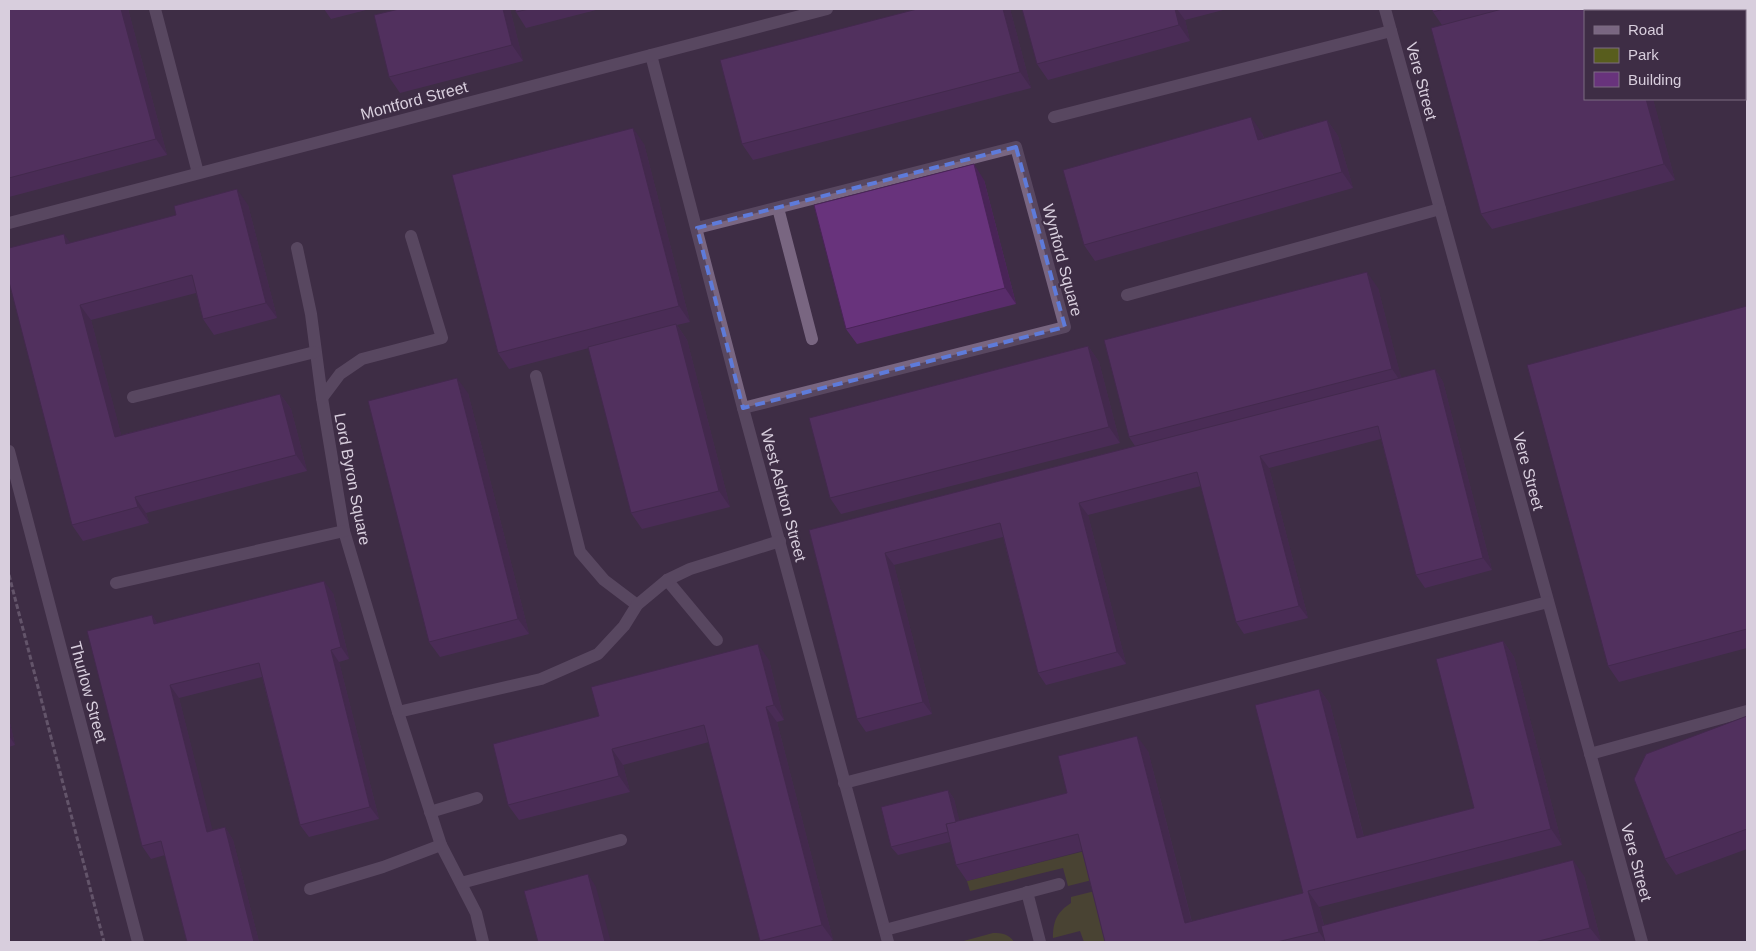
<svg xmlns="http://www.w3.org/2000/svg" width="1756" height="951" font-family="Helvetica,sans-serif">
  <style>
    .green { fill: #585d1d }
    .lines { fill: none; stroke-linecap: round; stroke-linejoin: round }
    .path { stroke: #918497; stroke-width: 3; stroke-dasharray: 5 2.5; stroke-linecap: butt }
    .minor { stroke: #796681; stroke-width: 12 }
    .wall { fill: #592c6b }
    .shaded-wall { fill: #492457 }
    .building { fill: #68337c; stroke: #492457 }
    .marked { fill: none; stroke: #5e7bda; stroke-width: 4; stroke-dasharray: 10 6; stroke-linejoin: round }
    .labels { text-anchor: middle; stroke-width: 4; stroke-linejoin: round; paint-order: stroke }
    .street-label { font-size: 16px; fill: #d8cedd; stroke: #3e2d45 }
  </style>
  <rect width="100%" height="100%" fill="#3e2d45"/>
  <!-- green -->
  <g class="green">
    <polygon points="1089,850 1096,879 1068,886 1063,868 970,891 967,881"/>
    <path d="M1099 890 1112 942H1084L1080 931 1053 938C1053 921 1057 912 1071 903V897Z"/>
    <path d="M993 933C1002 933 1009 934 1014 942H960Z"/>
  </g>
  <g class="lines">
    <!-- path -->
    <polyline class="path" points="9,575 104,942"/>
    <!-- minor -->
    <g class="minor">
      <polyline points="155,9 198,173"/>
      <polyline points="1385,9 1642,942"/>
      <polyline points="1728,9 1729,11"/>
      <polyline points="651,55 743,408 888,942"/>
      <polyline points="1745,73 1747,83"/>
      <polyline points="1054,117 1391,31"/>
      <polyline points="778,208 812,339"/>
      <polyline points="9,223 827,9"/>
      <polyline points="697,228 1016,147 1065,327 743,408"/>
      <polyline points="297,248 311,314 322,398 344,531 398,712 441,845 476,913 483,942"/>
      <polyline points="1127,295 1440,209"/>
      <polyline points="536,376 580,552 604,580 637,605"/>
      <polyline points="133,397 315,352"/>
      <polyline points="322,398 340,374 362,359 442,338 411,236"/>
      <polyline points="9,451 138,942"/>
      <polyline points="667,580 717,640"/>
      <polyline points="116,583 344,531"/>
      <polyline points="398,712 541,679 598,654 624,626 637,605 667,580 690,569 780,541"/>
      <polyline points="1590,754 1747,711"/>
      <polyline points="844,783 1548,602"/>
      <polyline points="430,812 477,798"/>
      <polyline points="461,883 621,840"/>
      <polyline points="310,889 383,867 441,845"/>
      <polyline points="1027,892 1040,942"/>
      <polyline points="885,930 1059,884"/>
    </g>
  </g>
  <!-- wall -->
  <g class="wall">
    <polygon points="9,9 128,9 167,155 9,197"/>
    <polygon points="324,9 370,9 331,19"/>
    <polygon points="399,9 510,9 523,61 400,93 389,77"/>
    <polygon points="515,9 600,9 526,28 516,12"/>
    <polygon points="917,9 1010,9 1031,88 753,160 742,144"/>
    <polygon points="1022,9 1227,9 1185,20 1190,41 1048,80 1037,64"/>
    <polygon points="1432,9 1628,9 1675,180 1492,229 1481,214 1442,25 1433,12"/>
    <polygon points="1327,120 1338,136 1353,188 1095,261 1084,245 1262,133 1264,138"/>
    <polygon points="644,144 690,322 677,325 687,340 730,507 642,529 631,513 589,348 509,369 498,353"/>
    <polygon points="984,180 1016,304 857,344 846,329"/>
    <polygon points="248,205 277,318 214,335 203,319 196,293 91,320 121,435 280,394 291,409 307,471 146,513 149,523 83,541 72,525 70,243"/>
    <polygon points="1378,288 1401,378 1435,369 1443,382 1492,570 1425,588 1416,575 1381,439 1269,468 1308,618 1244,634 1236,622 1201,486 1088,515 1126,664 1046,685 1038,673 1003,537 894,565 932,714 866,732 857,719 809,530 1135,446 1129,437"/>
    <polygon points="1747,306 1747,648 1619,682 1608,666"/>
    <polygon points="1088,346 1099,362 1120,443 841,514 830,498"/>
    <polygon points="468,393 529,634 440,657 429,642"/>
    <polygon points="333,593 349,659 339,662 379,819 309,837 300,825 262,677 179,698 212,830 225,827 233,840 259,942 187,942 165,855 151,859 142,846 152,615 157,623"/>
    <polygon points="1503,641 1514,657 1562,845 1319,907 1324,925 1584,876 1601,942 1105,942 1082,851 967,881 956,865 950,842 898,855 891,847 948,790 954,799 959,821 1067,793 1148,751 1192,922 1303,893 1319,689 1330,704 1364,837 1474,808"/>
    <polygon points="769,660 784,720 777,722 833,940 827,942 761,942 760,941 709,742 623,765 630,792 519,820 508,805 599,716"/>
    <polygon points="1747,716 1747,849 1676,875 1665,859"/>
    <polygon points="9,719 15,745 9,747"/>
  </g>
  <!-- shaded-wall -->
  <g class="shaded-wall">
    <polygon points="121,9 128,9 167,155 156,139"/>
    <polygon points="503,9 510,9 523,61 512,45"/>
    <polygon points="1003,9 1010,9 1031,88 1020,72"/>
    <polygon points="1175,9 1177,9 1185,20 1190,41 1179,25"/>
    <polygon points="1622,9 1628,9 1629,11 1622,11"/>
    <polygon points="1646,99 1653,99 1675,180 1664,164"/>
    <polygon points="1251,117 1262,133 1269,156 1258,140"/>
    <polygon points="1327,120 1338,136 1353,188 1342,172"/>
    <polygon points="633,128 644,144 690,322 679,306"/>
    <polygon points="974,164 984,180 1016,304 1005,288"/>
    <polygon points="237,189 248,205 277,318 266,303"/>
    <polygon points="64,234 75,249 66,244"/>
    <polygon points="1367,272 1378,288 1403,385 1392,369"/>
    <polygon points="80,305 91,320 126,453 115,437"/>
    <polygon points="676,324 687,340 730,507 719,491"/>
    <polygon points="1088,346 1099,362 1120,443 1109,427"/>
    <polygon points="1435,369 1443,382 1492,570 1483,558"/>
    <polygon points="457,378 468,393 529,634 518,619"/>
    <polygon points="280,394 291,409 307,471 296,455"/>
    <polygon points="1260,456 1269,468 1308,618 1299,606"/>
    <polygon points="135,497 146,513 149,523 138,507"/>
    <polygon points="1079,503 1088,515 1126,664 1117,652"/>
    <polygon points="885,553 894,565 932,714 923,702"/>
    <polygon points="324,581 333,593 349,659 341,647"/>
    <polygon points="152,615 160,628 154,624"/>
    <polygon points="1503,641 1514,657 1562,845 1551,829"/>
    <polygon points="758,644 769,660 784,720 774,705"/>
    <polygon points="331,650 339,662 379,819 370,807"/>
    <polygon points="170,685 179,698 216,844 207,832"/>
    <polygon points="1319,689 1330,704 1368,854 1357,838"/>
    <polygon points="766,707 777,722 833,940 822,925"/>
    <polygon points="9,719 15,745 9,736"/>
    <polygon points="1137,736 1148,751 1196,939 1185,923"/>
    <polygon points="612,749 623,765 630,792 619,776"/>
    <polygon points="948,790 954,799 964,838 958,829"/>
    <polygon points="225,827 233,840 259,942 254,942"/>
    <polygon points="1573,860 1584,876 1601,942 1590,928"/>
    <polygon points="588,874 596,887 611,942 605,942"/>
    <polygon points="1308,891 1319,907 1328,942 1326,942 1319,932"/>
  </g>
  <!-- building -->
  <g class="building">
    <polygon points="9,9 121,9 156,139 9,178"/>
    <polygon points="399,9 503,9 512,45 389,77 374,15"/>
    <polygon points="515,9 529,9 516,12"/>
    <polygon points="917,9 1003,9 1020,72 742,144 720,60"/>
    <polygon points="1022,9 1175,9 1179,25 1037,64"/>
    <polygon points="1432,9 1444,9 1433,12"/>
    <polygon points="1502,9 1622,9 1622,11 1585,11 1585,99 1646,99 1664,164 1481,214 1431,28"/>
    <polygon points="1251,117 1258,140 1327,120 1342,172 1084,245 1063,170"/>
    <polygon points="633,128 679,306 498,353 452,175"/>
    <polygon points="974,164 1005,288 846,329 814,205"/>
    <polygon points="237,189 266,303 203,319 192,275 80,305 115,437 280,394 296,455 135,497 138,507 72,525 9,282 9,248 64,234 66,244 176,215 174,206"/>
    <polygon points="1367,272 1392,369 1129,437 1104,340"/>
    <polygon points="1747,306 1747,629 1608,666 1527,365"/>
    <polygon points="676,324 719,491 631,513 588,347"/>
    <polygon points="1088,346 1109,427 830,498 809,418"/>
    <polygon points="1435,369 1483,558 1416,575 1378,426 1260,456 1299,606 1236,622 1197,472 1079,503 1117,652 1038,673 1000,523 885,553 923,702 857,719 809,530"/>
    <polygon points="457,378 518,619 429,642 368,401"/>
    <polygon points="324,581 341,647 331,650 370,807 300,825 259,663 170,685 207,832 225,827 254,942 187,942 161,841 142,846 87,631 152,615 154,624"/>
    <polygon points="1503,641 1551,829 1308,891 1319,932 1277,942 1105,942 1078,834 956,865 946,824 1067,793 1058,756 1137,736 1185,923 1303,893 1255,705 1319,689 1357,838 1474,808 1436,659"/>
    <polygon points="758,644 774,705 766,707 822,925 760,941 704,725 612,749 619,776 508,805 493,744 599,716 591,687"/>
    <polygon points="1747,716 1747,829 1665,859 1634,779 1646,754"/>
    <polygon points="948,790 956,822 946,824 948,832 891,847 881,807"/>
    <polygon points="1573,860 1590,928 1535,942 1325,942 1321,926"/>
    <polygon points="588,874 605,942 538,942 524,891"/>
  </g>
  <!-- marked area -->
  <path d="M0 0H1756V951H0ZM1016 147 1065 327 743 408 697 228Z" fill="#3e2d45" fill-opacity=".55" fill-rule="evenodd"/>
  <path class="marked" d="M1016 147 1065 327 743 408 697 228Z"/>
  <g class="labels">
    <!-- street labels -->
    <g class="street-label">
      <text transform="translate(1422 81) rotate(75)" y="6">Vere Street</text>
      <text transform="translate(414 100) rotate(-15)" y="6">Montford Street</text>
      <text transform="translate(1063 260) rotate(75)" y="6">Wynford Square</text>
      <text transform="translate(1529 471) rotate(75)" y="6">Vere Street</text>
      <text transform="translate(353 479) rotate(79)" y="6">Lord Byron Square</text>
      <text transform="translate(784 495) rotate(75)" y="6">West Ashton Street</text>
      <text transform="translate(89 692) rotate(75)" y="6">Thurlow Street</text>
      <text transform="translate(1637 862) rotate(75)" y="6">Vere Street</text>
    </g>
  </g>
  <!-- border -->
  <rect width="1756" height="951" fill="none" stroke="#d8cedd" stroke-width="20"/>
  <!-- legend -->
  <rect x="1584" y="10" width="162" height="90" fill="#3e2d45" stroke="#7c6d82"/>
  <rect x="1594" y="26" width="25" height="8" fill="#796681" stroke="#7c6d82"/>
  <text x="1628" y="35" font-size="15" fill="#d8cedd">Road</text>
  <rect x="1594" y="48" width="25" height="15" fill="#585d1d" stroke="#7c6d82"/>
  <text x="1628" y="60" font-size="15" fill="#d8cedd">Park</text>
  <rect x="1594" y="72" width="25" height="15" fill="#68337c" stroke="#7c6d82"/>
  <text x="1628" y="85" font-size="15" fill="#d8cedd">Building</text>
</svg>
